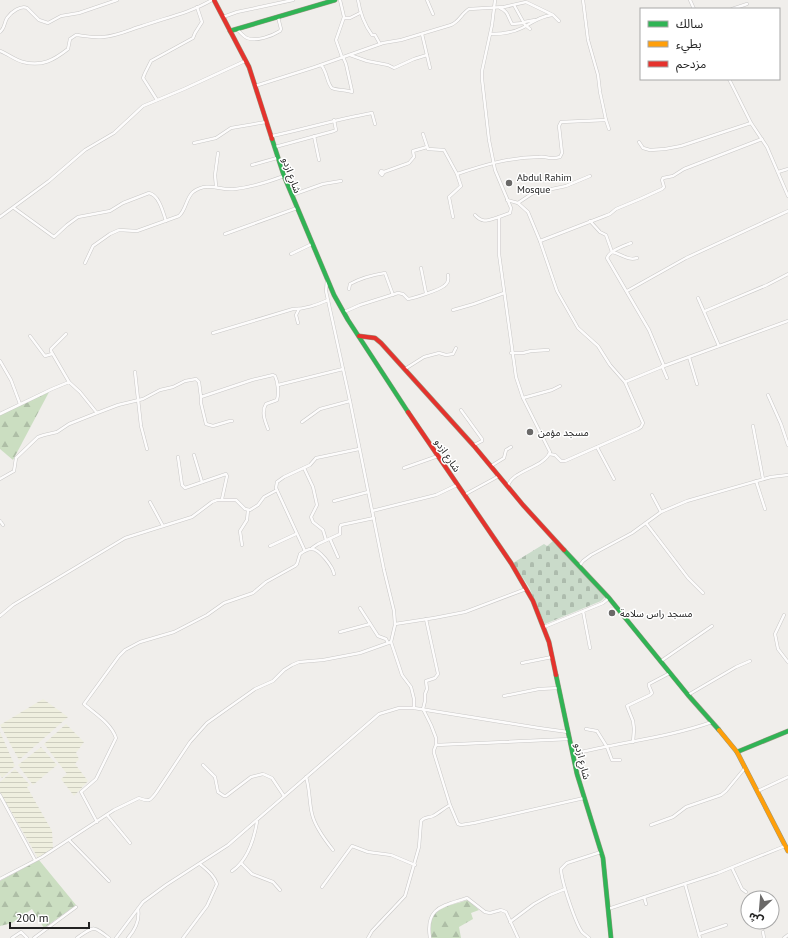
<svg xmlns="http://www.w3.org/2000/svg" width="788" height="938" font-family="'PT Sans','Noto Sans Arabic',sans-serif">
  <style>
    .farmland { fill: url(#farmland-rules) }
    .forest { fill: url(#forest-firs) }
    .cemetery { fill: url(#cemetery-stones) }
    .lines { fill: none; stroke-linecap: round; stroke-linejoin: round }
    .street-casing { stroke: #c9c8c7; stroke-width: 3.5 }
    .fast-casing { stroke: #999a82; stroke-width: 5 }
    .slow-casing { stroke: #999a82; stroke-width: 5 }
    .jam-casing { stroke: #999a82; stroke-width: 5 }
    .street { stroke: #fdfcfc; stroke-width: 2.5 }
    .fast { stroke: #30b455; stroke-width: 4 }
    .slow { stroke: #ff9f0a; stroke-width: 4 }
    .jam { stroke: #e5322d; stroke-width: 4 }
    .poi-dot { fill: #6a6968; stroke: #fff; stroke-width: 1.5 }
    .labels { text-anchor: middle; stroke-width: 3; stroke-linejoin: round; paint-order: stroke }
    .street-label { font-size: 10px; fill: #222; stroke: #fff }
    .poi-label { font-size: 10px; fill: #222; stroke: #fff; text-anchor: start }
  </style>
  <defs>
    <pattern id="farmland-rules" width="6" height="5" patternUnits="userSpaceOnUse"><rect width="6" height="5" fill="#efefdf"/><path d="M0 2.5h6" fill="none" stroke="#cdcdbf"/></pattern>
    <pattern id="forest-firs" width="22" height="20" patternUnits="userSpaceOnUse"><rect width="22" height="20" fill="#cbdec1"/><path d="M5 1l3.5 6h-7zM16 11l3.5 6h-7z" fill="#aebea6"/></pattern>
    <pattern id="cemetery-stones" width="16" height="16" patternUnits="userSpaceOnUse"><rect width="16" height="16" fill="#cadbca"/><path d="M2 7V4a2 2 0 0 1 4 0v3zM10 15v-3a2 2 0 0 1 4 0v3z" fill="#adbcad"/></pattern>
  </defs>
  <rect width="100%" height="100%" fill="#f0eeeb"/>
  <!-- farmland -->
  <g class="farmland">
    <polygon points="43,699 68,717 19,760 0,725"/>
    <polygon points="66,724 84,742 76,753 79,759 75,764 88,781 74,796 61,779 67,774 44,744"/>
    <polygon points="0,732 15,766 2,778 0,775"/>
    <polygon points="41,747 57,765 33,785 18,765"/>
    <polygon points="15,769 30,785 27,787 52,831 53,849 38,858 0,792 0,782"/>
  </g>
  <!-- forest -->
  <g class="forest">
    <polygon points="49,392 13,460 0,449 0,415"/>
    <polygon points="39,860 76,905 44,928 32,909 12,923 0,926 0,881"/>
    <path d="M468 900 479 910 471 913 473 919 459 927 461 938H431C426 908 445 907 468 900Z"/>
  </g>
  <!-- cemetery -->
  <polygon class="cemetery" points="553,541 571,559 605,597 601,601 545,624 529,587 513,563 544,544 547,546"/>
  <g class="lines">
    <!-- street casing -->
    <g class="street-casing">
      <g id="street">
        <polyline points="340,0 344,17 336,40 342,57"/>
        <path d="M358 0C360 13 364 24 372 35H375L380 44"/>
        <polyline points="427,0 433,14"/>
        <path d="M495 0 492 25 482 71V79L489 140 495 170 511 208 510 213 499 217V254L516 377 523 398 550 452C544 468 512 470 508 486"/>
        <polyline points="690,0 694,9"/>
        <polyline points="514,5 525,25 530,29"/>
        <path d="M500 8C508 11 508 17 512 24L524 23"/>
        <polyline points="732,9 747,4"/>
        <polyline points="223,17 237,12 293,0"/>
        <polyline points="344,18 350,18 360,13"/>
        <polyline points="524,22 535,20"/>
        <path d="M237 29C240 32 243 36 247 38 256 42 272 36 280 31L281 29 278 17"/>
        <path d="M0 32C5 28 4 23 7 18 11 12 21 5 27 8L39 20 48 23 61 16 79 13 117 0"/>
        <polyline points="422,34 430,68"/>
        <path d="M491 34C502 34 512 33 522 28 534 22 538 17 552 15"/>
        <path d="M0 51C8 54 15 60 23 62 42 67 54 60 68 49L70 39 76 35C85 36 94 38 103 37 117 36 129 30 142 26 165 18 190 13 212 0"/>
        <polyline points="350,55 367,61 388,65 394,68 414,59 427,55"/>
        <polyline points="343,57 346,64 352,91"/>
        <path d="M321 65C327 71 327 84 332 88 335 90 347 90 352 92"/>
        <polyline points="729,79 751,123 767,147 788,196"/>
        <path d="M255 86 315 67 383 43 401 40 451 25C459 22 462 13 469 9L504 7 526 2 553 15 559 21"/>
        <polyline points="157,100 143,78 145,73 151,61 193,38 195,33 202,22 197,7"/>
        <polyline points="606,120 609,129"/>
        <path d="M423 134 428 149 444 150 457 174C484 165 510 157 539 157 547 156 550 160 560 157L562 153 559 126 561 122 606 120 600 92 598 75 588 40 583 0"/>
        <path d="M272 136C305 129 338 119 372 113L375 124"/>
        <polyline points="314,136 319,160"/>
        <polyline points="639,142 643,148 650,150 665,149 681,146 751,123"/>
        <polyline points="194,143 216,138 231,128 266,122"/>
        <polyline points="275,147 334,131 336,130 334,120"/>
        <polyline points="252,165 277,158"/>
        <polyline points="384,172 381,171 380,173 382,175 384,172 409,163 414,157 413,151 427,147"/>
        <polyline points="778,172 788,169"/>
        <polyline points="216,186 215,175 218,153"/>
        <polyline points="292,195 323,184 341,181"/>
        <polyline points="507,200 518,203 528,212 540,241 557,291 578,328 598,346 610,365 625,382 643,423 641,427 638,429 565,461 561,461 555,455 549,454"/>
        <polyline points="518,203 533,193 566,186 590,176"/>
        <path d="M14 208 54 237 67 225 78 217 110 211 123 203 149 193C159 195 163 212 166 221"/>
        <path d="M475 215C483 224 488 220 499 217"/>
        <polyline points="0,217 49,181 85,150 114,133 143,106 184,89 245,61"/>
        <polyline points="453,217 449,197 461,186 457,174"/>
        <polyline points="590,221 600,232 606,235 612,252"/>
        <polyline points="225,234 297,208"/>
        <polyline points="540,241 605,216 610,214 616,209 640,199 662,189 664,187 662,180 663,178 673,176 684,169 762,139"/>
        <path d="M631 243C624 246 610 250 607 258L649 330 664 366"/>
        <path d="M612 252C622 254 628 261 637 258"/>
        <polyline points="291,254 312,244"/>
        <path d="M85 263 93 246 110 234 119 230 137 231 179 216C186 210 186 198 193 192 208 181 220 191 235 189 252 187 268 182 284 176"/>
        <polyline points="421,268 426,293"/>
        <polyline points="327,280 326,291 350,401 384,570 394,611 395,625 391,642 402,675 411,687 414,699 414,708"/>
        <path d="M349 289 350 284C361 278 372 275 385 273L393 295"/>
        <polyline points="627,291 686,258 788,211"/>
        <polyline points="698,298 719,346"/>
        <polyline points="453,310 474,304 504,293"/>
        <polyline points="705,311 767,285 788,274"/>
        <path d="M344 312 360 305 398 293 403 294 408 299C415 298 439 290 444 286 448 283 449 279 448 275"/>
        <polyline points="298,323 296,315 299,309"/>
        <path d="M213 333 293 309C306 309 316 305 328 300"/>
        <polyline points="66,334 51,349 51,351 69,382"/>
        <polyline points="30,336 45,356 52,354"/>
        <polyline points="511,353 523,353 531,351 548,350"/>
        <polyline points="689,357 697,384"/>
        <polyline points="0,361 11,380 20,404"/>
        <polyline points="662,366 667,378"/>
        <polyline points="405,369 424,357 439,353 446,355 453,354 456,348"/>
        <polyline points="135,372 141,426 147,449"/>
        <polyline points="625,382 664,366 788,321"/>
        <polyline points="278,385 343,369"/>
        <polyline points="768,395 781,424 788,445"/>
        <polyline points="201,397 201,403 206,424 213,426 230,421 232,421"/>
        <polyline points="523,398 552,390 560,386"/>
        <polyline points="461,410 482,439 482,441 474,445"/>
        <path d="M0 414 52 389 69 382 80 392 97 413 118 405 143 399 160 390 173 387 185 381 196 379 199 382 201 397 252 380 273 375 275 376C278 382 279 393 277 400L266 404C261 412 265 421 268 429"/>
        <polyline points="302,422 320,409 350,401"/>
        <polyline points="753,426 763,479"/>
        <polyline points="597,447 614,479"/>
        <polyline points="194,455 202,482"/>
        <polyline points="178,457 182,485 185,488 226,474 227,476 222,499"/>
        <polyline points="491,466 504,458 506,450 511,447"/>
        <polyline points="304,468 313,487 317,505 311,517 313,522 323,530 326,540"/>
        <polyline points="404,468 438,456"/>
        <polyline points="0,479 14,471 16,458 38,437 44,435 57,432 69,424 97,413"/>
        <polyline points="756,481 765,509"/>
        <polyline points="464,495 499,476"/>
        <polyline points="652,495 661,512"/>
        <polyline points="334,501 368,492"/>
        <polyline points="150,502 163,526"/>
        <polyline points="372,511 436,495 457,485"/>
        <polyline points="0,521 3,525"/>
        <polyline points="646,523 688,578 703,593"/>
        <polyline points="330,539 338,557"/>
        <polyline points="242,545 240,531 247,520 248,510"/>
        <polyline points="270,546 296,534"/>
        <polyline points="312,548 318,544 340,534 340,527 341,525 374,518"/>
        <polyline points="305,551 276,488 277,482 284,477 310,465 316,458 359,449"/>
        <polyline points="580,565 583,561 591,555 632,533 661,512 687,501 771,477 788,475"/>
        <polyline points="360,608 378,636 386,639 388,643"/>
        <polyline points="583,611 590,648"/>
        <polyline points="784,615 775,634 778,649 788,662"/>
        <polyline points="0,616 13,605 125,538 192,517 212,502 217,500 236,500 245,509 250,510 258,505 264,497 277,490"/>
        <polyline points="426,619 438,674 435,678 426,681 427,689 425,694 425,701 423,709 431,725 436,738 436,745 434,750 434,753 450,805 458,824 461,825 474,823 584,798"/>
        <polyline points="395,624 434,618 465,612 526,589"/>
        <polyline points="544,627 603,603 609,598"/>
        <polyline points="340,632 370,624"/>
        <polyline points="661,661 712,626"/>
        <polyline points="522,663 552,657"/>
        <polyline points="688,695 736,667 750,661"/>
        <polyline points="504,696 539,689 559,688"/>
        <polyline points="586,729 597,731 607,747 612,760 620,760"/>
        <polyline points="633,742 634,729 633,721 627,706 650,695 652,693 649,686 649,684 670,673"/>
        <polyline points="436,745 569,739"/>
        <path d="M573 754C619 742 667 738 712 722"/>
        <polyline points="203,765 215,777 218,792 224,796 226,796 251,777 263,774 272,778 284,796"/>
        <path d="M306 777C310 789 309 802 312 814 315 827 325 840 333 850"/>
        <polyline points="758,791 788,777"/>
        <polyline points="0,795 35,860"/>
        <polyline points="107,815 130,843"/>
        <path d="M97 822 81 792 96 779 116 738C111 723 95 714 84 704L119 656 125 650 140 642 174 632 207 615 224 603 253 593 266 582 295 566 297 564 300 554C303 552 307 549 311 549 319 548 333 567 334 574"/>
        <polyline points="651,825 673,817 686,807 721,795 726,791 745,768"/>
        <polyline points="69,840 109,881"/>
        <polyline points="241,863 252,874 273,882 280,890"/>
        <polyline points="732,868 742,889 746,892"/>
        <path d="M232 871C247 861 254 839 257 822"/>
        <path d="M0 879 42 857 114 810 139 798C149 802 150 801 156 793L190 742 207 723 255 689 273 681 284 670 292 665 299 662 323 660 360 653 391 642"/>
        <polyline points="685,884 700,938"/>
        <polyline points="322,887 352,846 368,852 391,855 415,865"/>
        <polyline points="644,897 646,904"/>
        <polyline points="608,909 718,873 785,846"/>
        <polyline points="510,922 534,904 550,895 565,889"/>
        <polyline points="763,932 764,938"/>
        <polyline points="699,934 726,925"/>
        <polyline points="12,938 21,932 27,938"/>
        <polyline points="34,938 76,907"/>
        <path d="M77 938C94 926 93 925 109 938"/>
        <polyline points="116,938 143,902 166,885 228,845 379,714 399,708 414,708 539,728 568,732"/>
        <path d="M128 938C135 930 140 920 138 909"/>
        <path d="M183 938 207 906 217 884C214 875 207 870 200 864"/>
        <path d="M368 938 372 931 405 896 419 847 421 821C424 817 428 818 433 816 439 813 444 808 450 805"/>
        <path d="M430 938C425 907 443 906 467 898L485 912 490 913 501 910 506 912 518 938"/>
        <path d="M589 938C587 936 584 934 582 932 575 922 561 880 561 869L567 863 601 852"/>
        <polyline points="784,938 788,935"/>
      </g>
    </g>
    <!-- fast casing -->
    <g class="fast-casing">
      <g id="fast">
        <polyline points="230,31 335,0"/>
        <polyline points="272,139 284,176 334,295 348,320 408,412"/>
        <polyline points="564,550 609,598 688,695 719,730"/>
        <polyline points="556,675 577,774 603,858 611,938"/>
        <polyline points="737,752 788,731"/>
      </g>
    </g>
    <!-- slow casing -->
    <g class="slow-casing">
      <polyline id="slow" points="719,730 737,752 788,851"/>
    </g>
    <!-- jam casing -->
    <g class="jam-casing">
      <g id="jam">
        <polyline points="214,0 249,67 272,139"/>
        <polyline points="359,336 375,338 381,343 474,446 523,505 564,550"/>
        <polyline points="408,412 511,563 533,601 549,642 556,675"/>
      </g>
    </g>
    <!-- street -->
    <use href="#street" class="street"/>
    <!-- fast -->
    <use href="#fast" class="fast"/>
    <!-- slow -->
    <use href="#slow" class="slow"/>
    <!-- jam -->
    <use href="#jam" class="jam"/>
  </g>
  <!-- markers -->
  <g class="poi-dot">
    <circle cx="509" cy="183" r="4"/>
    <circle cx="530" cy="432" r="4"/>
    <circle cx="612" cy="613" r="4"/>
  </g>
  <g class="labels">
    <!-- street labels -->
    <g class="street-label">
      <text transform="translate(292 175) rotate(70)" y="4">شارع ازدو</text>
      <text transform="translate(448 455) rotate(56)" y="4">شارع ازدو</text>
      <text transform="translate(583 761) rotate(76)" y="4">شارع ازدو</text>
    </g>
    <!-- poi labels -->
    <g class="poi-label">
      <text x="517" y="181">Abdul Rahim<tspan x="517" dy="12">Mosque</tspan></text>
      <text x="538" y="436">مسجد مؤمن</text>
      <text x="620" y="617">مسجد راس سلامة</text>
    </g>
  </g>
  <!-- legend -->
  <rect x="640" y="8" width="140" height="72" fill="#ffffff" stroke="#a7a7a7"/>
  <rect x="648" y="21" width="20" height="6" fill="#30b455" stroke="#a7a7a7"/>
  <text x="676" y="28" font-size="12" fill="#222222">سالك</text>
  <rect x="648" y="41" width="20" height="6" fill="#ff9f0a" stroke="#a7a7a7"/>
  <text x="676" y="48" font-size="12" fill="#222222">بطيء</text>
  <rect x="648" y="61" width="20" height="6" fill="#e5322d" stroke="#a7a7a7"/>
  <text x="676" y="68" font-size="12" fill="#222222">مزدحم</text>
  <!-- north arrow -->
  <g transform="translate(760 910) rotate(206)"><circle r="19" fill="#ffffff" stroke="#a7a7a7"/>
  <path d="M0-3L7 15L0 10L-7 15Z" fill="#6a6968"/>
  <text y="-6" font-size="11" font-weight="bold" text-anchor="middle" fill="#222222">ش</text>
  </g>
  <!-- scale -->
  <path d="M10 922v6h79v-6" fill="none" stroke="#222222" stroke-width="2"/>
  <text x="16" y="922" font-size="12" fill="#222222" stroke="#ffffff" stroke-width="3" paint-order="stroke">200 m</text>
</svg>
